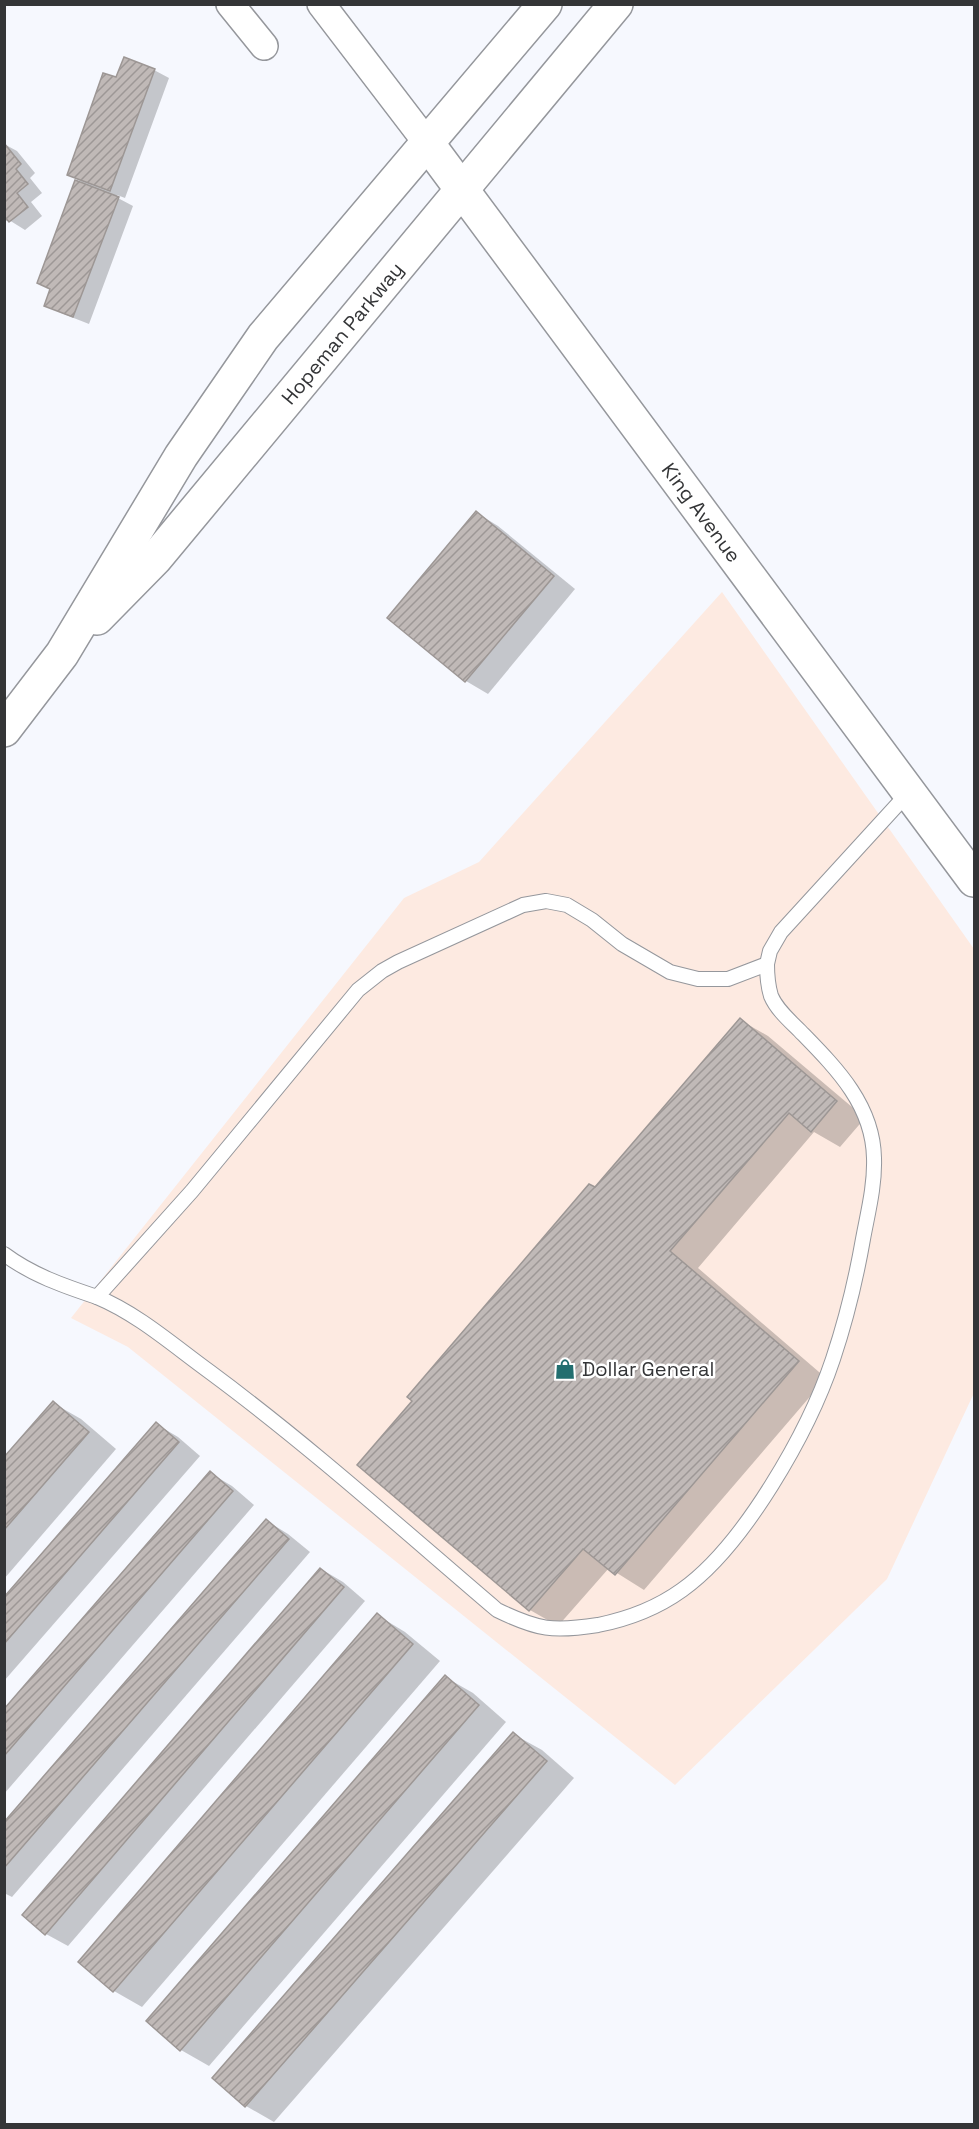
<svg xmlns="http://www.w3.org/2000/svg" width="979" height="2129" font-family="'Space Grotesk',sans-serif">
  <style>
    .commercial { fill: #fdeae1 }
    .shadow { fill: #0003 }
    .building { fill: url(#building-hatch); stroke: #9d9795; stroke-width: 1.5 }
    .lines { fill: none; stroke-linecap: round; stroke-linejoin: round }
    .lane-casing { stroke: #95979c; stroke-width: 16 }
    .street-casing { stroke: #95979c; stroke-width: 30 }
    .secondary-casing { stroke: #95979c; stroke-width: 36 }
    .lane { stroke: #fff; stroke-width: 14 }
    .street { stroke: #fff; stroke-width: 27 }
    .secondary { stroke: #fff; stroke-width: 33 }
    .labels { text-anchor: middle; stroke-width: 5; stroke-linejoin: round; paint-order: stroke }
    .street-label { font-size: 20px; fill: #343537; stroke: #fff }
    .poi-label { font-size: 20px; fill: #343537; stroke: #fff; text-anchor: start }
  </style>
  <defs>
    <pattern id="building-hatch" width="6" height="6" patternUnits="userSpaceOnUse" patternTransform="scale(1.5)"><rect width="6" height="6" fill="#c0b9b7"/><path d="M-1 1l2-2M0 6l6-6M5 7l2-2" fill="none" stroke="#9d9796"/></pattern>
  </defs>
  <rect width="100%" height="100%" fill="#f6f8fe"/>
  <!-- commercial -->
  <polygon class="commercial" points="722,592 974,949 974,1393 887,1579 675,1785 128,1347 71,1318 404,898 479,862"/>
  <!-- shadow -->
  <g class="shadow">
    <polygon points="154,70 169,78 125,198 117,195 116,197 133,206 89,324 61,313 46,305 51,290 39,283 83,183 68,174 117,79"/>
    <polygon points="4,144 17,151 35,173 30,178 42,193 31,202 42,216 25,230 9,220 7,221 4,220"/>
    <polygon points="477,513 498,526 575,589 488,694 466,681 390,617"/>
    <polygon points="740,1020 768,1036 865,1118 840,1147 814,1132 698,1268 826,1378 644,1590 609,1568 558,1626 530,1610 359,1465"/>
    <polygon points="53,1403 81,1419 116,1449 4,1579 4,1459"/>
    <polygon points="156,1424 178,1437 200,1456 4,1681 4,1599"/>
    <polygon points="210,1473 232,1486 254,1505 4,1794 4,1711"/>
    <polygon points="267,1521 288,1534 310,1552 12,1897 4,1893 4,1824"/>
    <polygon points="321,1569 343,1582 365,1601 68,1946 46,1934"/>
    <polygon points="377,1615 405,1632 440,1661 142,2007 114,1991 81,1962"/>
    <polygon points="445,1677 473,1693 506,1722 209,2066 181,2050 148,2021"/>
    <polygon points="513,1734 542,1750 574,1778 274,2122 246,2106 214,2078"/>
  </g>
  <!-- building -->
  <g class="building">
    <polygon points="124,57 155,69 110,191 67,175 103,73 116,77"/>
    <polygon points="4,143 21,164 16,169 28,184 17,193 28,207 9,222 4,216"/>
    <polygon points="75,180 119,197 73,317 44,306 50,289 37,283"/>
    <polygon points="476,511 554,576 465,682 387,618"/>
    <polygon points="740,1018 837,1101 811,1132 789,1113 670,1251 799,1361 615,1575 583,1549 529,1611 357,1465 412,1401 407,1397 589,1184 595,1187"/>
    <polygon points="53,1401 89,1432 4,1530 4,1457"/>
    <polygon points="156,1422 179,1442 4,1644 4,1597"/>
    <polygon points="210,1471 233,1491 4,1756 4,1709"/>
    <polygon points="266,1519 289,1539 4,1868 4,1822"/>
    <polygon points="320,1568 344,1587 45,1935 22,1915"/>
    <polygon points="377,1613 413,1644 113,1992 78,1962"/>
    <polygon points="445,1675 479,1705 180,2051 146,2021"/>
    <polygon points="513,1732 547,1761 245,2107 212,2078"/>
  </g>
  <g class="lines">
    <!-- lane casing -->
    <g class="lane-casing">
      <g id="lane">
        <path d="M4 1254C32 1275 64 1286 97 1297L192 1191 358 990 382 971 398 962 523 905 546 901 567 905 592 920 622 944 670 972 698 979H728L767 964 770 951 781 932 909 792"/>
        <path d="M97 1297C138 1314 174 1346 210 1372 310 1446 402 1529 497 1610 538 1630 553 1632 598 1625 628 1619 657 1608 682 1590 744 1546 809 1431 833 1359 846 1320 856 1279 863 1239 868 1212 875 1185 874 1158 873 1104 835 1067 800 1031 790 1021 777 1010 771 996 768 986 767 975 767 964"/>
      </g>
    </g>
    <!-- street casing -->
    <g class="street-casing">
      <g id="street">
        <polyline points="230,4 264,46"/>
        <polyline points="321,4 428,144"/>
      </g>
    </g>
    <!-- secondary casing -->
    <g class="secondary-casing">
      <g id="secondary">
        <path id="s1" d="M428 144 974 880"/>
        <path id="s2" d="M97 618 155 559 616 4"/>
        <polyline points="4,730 62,654 181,456 263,337 545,4"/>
      </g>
    </g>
    <!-- lane -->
    <use href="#lane" class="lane"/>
    <!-- street -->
    <use href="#street" class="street"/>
    <!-- secondary -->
    <use href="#secondary" class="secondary"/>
  </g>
  <!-- icons -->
  <defs>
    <g id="shop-bare" transform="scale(1.62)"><path d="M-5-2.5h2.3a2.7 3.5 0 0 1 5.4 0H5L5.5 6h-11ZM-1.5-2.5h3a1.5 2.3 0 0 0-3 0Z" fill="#226e6f" stroke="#fff" stroke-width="2.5" paint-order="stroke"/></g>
  </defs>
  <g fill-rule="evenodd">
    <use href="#shop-bare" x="565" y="1369"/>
  </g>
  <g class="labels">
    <!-- street labels -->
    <g class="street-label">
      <text dy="7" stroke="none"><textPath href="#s2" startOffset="376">Hopeman Parkway</textPath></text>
      <text dy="7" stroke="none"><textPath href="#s1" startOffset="459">King Avenue</textPath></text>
    </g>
    <!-- poi labels -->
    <g class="poi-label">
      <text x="582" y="1376">Dollar General</text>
    </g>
  </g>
  <!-- border -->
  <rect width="979" height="2129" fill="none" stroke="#343537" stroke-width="12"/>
</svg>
